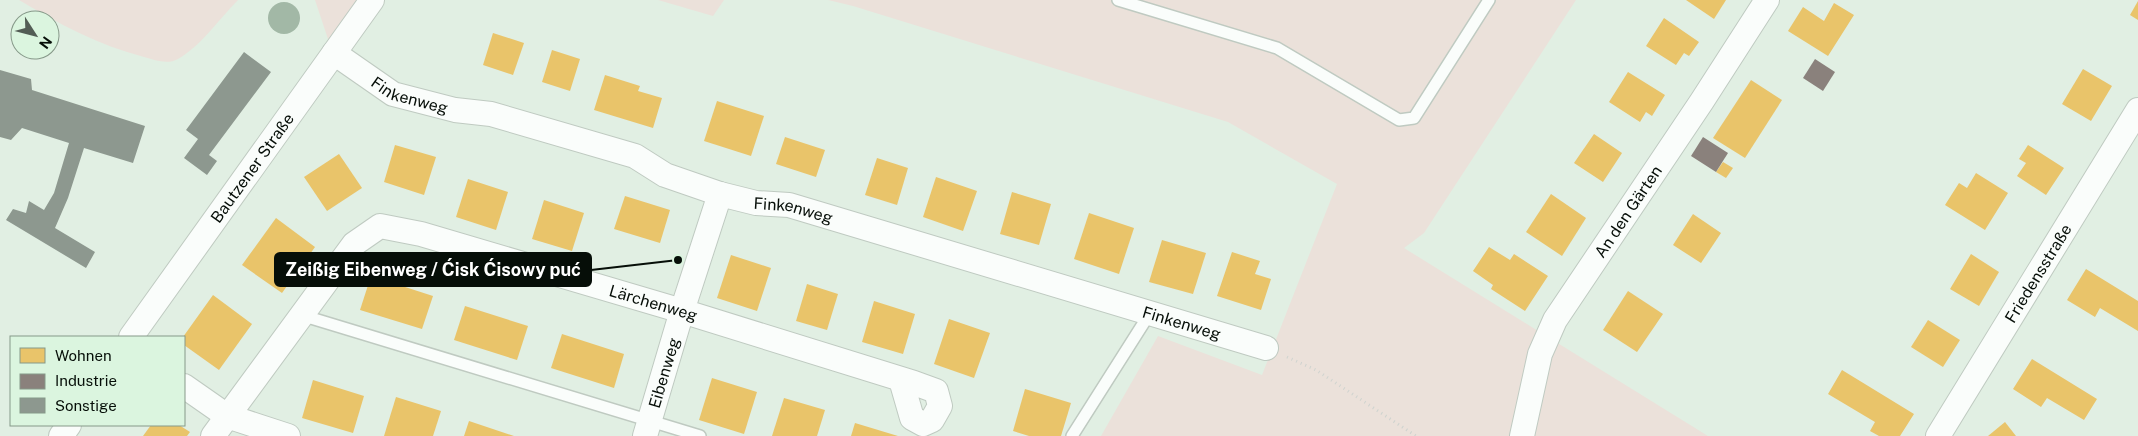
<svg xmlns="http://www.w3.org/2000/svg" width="2138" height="436" font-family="'Public Sans',sans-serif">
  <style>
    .green { fill: #ebe1da }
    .water { fill: #a2b8a6 }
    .homes { fill: #e9c46a }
    .industry { fill: #8a817c }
    .building { fill: #8d988f }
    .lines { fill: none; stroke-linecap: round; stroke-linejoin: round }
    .service-casing { stroke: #bfcac1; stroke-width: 14 }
    .minor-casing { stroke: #bfcac1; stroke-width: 26 }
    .path { stroke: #cfd3cf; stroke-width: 3; stroke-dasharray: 1 4; stroke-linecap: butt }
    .service { stroke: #fafdfb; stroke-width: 11 }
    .minor { stroke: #fafdfb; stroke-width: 24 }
    .labels { text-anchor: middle; stroke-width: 5; stroke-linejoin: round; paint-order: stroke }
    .street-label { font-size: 16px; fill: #060e08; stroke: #dbf5df }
    .leader { fill: none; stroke: #060e08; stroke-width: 2 }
    .callout-dot { fill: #060e08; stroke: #dbf5df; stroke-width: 2 }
    .callout { fill: #060e08; stroke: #060e08; stroke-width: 2 }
    .callout-label { font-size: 18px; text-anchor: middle; font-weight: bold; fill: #fff }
  </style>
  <rect width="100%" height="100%" fill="#e1efe3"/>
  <!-- green -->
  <g class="green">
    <path d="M19 0H238C219 19 201 46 178 59 167 65 155 60 144 57 98 45 59 24 19 0Z"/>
    <polygon points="315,0 368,0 332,51"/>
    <polygon points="658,0 724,0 713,16"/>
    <polygon points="828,0 1576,0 1424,233 1404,248 1708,436 1101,436 1158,336 1262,375 1337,184 1228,122 853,6"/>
  </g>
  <!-- water -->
  <circle class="water" cx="284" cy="18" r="16"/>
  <!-- homes -->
  <g class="homes">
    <polygon points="1686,0 1726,0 1714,19"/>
    <polygon points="2138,1 2138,20 2130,15"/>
    <polygon points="1834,3 1854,15 1828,56 1788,31 1803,7 1824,21"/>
    <polygon points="1664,18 1699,42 1689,56 1684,53 1676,65 1646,46"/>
    <polygon points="493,33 524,43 513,75 483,65"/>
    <polygon points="552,50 580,59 570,91 542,82"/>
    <polygon points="2083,69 2112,86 2091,121 2062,104"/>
    <polygon points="1628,72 1665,95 1652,116 1646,112 1640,122 1609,102"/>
    <polygon points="605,75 640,86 638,91 662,98 653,128 594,110"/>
    <polygon points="1751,80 1782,100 1745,158 1713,138"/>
    <polygon points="717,101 764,116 751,156 704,141"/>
    <polygon points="1594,134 1622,153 1603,182 1574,163"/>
    <polygon points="785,137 825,150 816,177 776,164"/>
    <polygon points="395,145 436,157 424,195 384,182"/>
    <polygon points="2028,145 2064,168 2046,195 2017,176 2026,163 2019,159"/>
    <polygon points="339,154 362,188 327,211 304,177"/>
    <polygon points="877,158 908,168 897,205 865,195"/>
    <polygon points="1723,162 1733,168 1726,178 1716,172"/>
    <polygon points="1976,173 2008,193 1985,230 1945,205 1959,183 1967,188"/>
    <polygon points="936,177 977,191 963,231 923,217"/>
    <polygon points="468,179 508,192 496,230 456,217"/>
    <polygon points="1012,192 1051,204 1039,245 1000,234"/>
    <polygon points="1551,194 1586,218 1562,256 1526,232"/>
    <polygon points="625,196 670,210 660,243 614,229"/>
    <polygon points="544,200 584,213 572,251 532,239"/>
    <polygon points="1089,213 1134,228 1119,274 1074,259"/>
    <polygon points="1693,214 1721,233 1701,263 1673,245"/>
    <polygon points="276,218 315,247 282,293 242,265"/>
    <polygon points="1162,240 1206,253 1193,294 1149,282"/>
    <polygon points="1489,247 1510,260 1514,254 1548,276 1525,311 1491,289 1493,285 1473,271"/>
    <polygon points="1232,252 1260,261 1255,274 1271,279 1261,310 1217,296"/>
    <polygon points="1971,254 1999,272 1979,306 1950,289"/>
    <polygon points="731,255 771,268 757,311 717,298"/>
    <polygon points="2086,269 2138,301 2138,331 2100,308 2095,317 2067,300"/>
    <polygon points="371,276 433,296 422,329 360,310"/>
    <polygon points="807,284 838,294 827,330 796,321"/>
    <polygon points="1628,291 1663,314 1637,352 1603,330"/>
    <polygon points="213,295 252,324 219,370 184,345 183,337"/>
    <polygon points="874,301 915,314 903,354 862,342"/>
    <polygon points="465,306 528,326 517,360 454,340"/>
    <polygon points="949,319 990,333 974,378 934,364"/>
    <polygon points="1928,320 1960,340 1943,367 1911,347"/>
    <polygon points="562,334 624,354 614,388 551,368"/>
    <polygon points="2032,359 2097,399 2084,420 2047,398 2041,407 2013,389"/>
    <polygon points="1842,370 1914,414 1900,436 1879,436 1870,431 1875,422 1828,394"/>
    <polygon points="712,378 757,392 744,434 699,420"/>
    <polygon points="313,380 364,396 353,433 302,418"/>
    <polygon points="1025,389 1071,403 1061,436 1029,436 1013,431"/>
    <polygon points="396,397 441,411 433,436 384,436"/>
    <polygon points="784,398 825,410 817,436 772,436"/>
    <polygon points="469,421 514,436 464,436"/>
    <polygon points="2005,422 2016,436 1988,436"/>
    <polygon points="855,423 898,436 851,436"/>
    <polygon points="151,425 179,425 190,432 187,436 143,436"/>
  </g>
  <!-- industry -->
  <g class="industry">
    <polygon points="1815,59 1835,72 1823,91 1803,78"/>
    <polygon points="1703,137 1728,153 1716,172 1691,156"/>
  </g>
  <!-- building -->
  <g class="building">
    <polygon points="244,52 271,72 209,155 217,161 207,175 184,158 198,139 186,130"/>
    <polygon points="0,70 31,79 32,90 145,126 133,163 84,148 68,198 55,228 95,252 86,268 6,220 13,209 26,213 29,201 44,210 54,193 69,143 22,128 11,140 0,137"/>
  </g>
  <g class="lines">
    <!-- service casing -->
    <g class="service-casing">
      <g id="service">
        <polyline points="1118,0 1277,48 1399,120 1414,118 1489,0"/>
        <polyline points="301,315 700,436"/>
        <polyline points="1072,436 1150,313"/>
      </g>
    </g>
    <!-- minor casing -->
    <g class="minor-casing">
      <g id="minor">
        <path id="s1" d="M334 53 393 94 455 110 491 114 635 156 665 175 720 194 756 203 789 205 1266 348"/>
        <path id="s2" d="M131 337 372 0"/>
        <polyline points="184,386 227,416 288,436"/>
        <polyline points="61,436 69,425"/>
        <path id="s3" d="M213 436 354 244 380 226 421 234 682 311 914 383 936 391 940 406 932 420 923 424 912 418 901 380"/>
        <path id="s4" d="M645 436 682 311 720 194"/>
        <path id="s5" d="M1522 436 1540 354 1555 320 1702 101 1767 0"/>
        <path id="s6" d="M1938 436 2138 110"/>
      </g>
    </g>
    <!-- path -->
    <polyline class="path" points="1287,357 1316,370 1416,436"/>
    <!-- service -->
    <use href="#service" class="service"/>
    <!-- minor -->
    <use href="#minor" class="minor"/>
  </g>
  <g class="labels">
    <!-- street labels -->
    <g class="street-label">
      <text dy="6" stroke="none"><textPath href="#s1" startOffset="88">Finkenweg</textPath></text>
      <text dy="6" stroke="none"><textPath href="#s2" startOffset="208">Bautzener Straße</textPath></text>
      <text dy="6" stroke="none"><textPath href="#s1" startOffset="491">Finkenweg</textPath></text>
      <text dy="6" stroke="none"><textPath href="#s5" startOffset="252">An den Gärten</textPath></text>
      <text dy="6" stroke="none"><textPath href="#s6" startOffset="191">Friedensstraße</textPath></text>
      <text dy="6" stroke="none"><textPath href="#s3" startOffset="554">Lärchenweg</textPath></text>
      <text dy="6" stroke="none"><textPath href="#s1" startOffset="896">Finkenweg</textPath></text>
      <text dy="6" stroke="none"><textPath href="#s4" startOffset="66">Eibenweg</textPath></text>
    </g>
  </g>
  <!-- callouts -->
  <path class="leader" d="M678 260L591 270"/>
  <circle class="callout-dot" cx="678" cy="260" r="5"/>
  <rect class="callout" x="275" y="253" width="316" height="33" rx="5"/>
  <g class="callout-label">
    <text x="433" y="276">Zeißig Eibenweg / Ćisk Ćisowy puć</text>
  </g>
  <!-- legend -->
  <rect x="10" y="336" width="175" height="90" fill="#dbf5df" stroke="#869989"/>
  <rect x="20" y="348" width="25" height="15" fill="#e9c46a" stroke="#869989"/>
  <text x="55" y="361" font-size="15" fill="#060e08">Wohnen</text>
  <rect x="20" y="374" width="25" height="15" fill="#8a817c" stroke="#869989"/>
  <text x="55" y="386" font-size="15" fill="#060e08">Industrie</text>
  <rect x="20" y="398" width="25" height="15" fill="#8d988f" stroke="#869989"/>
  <text x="55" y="411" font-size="15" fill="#060e08">Sonstige</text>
  <!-- north arrow -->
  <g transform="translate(35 35) rotate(126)"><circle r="24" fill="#dbf5df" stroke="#869989"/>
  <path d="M0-4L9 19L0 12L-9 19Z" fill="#535d55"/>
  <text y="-8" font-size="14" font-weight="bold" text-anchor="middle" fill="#060e08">N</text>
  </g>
</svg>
